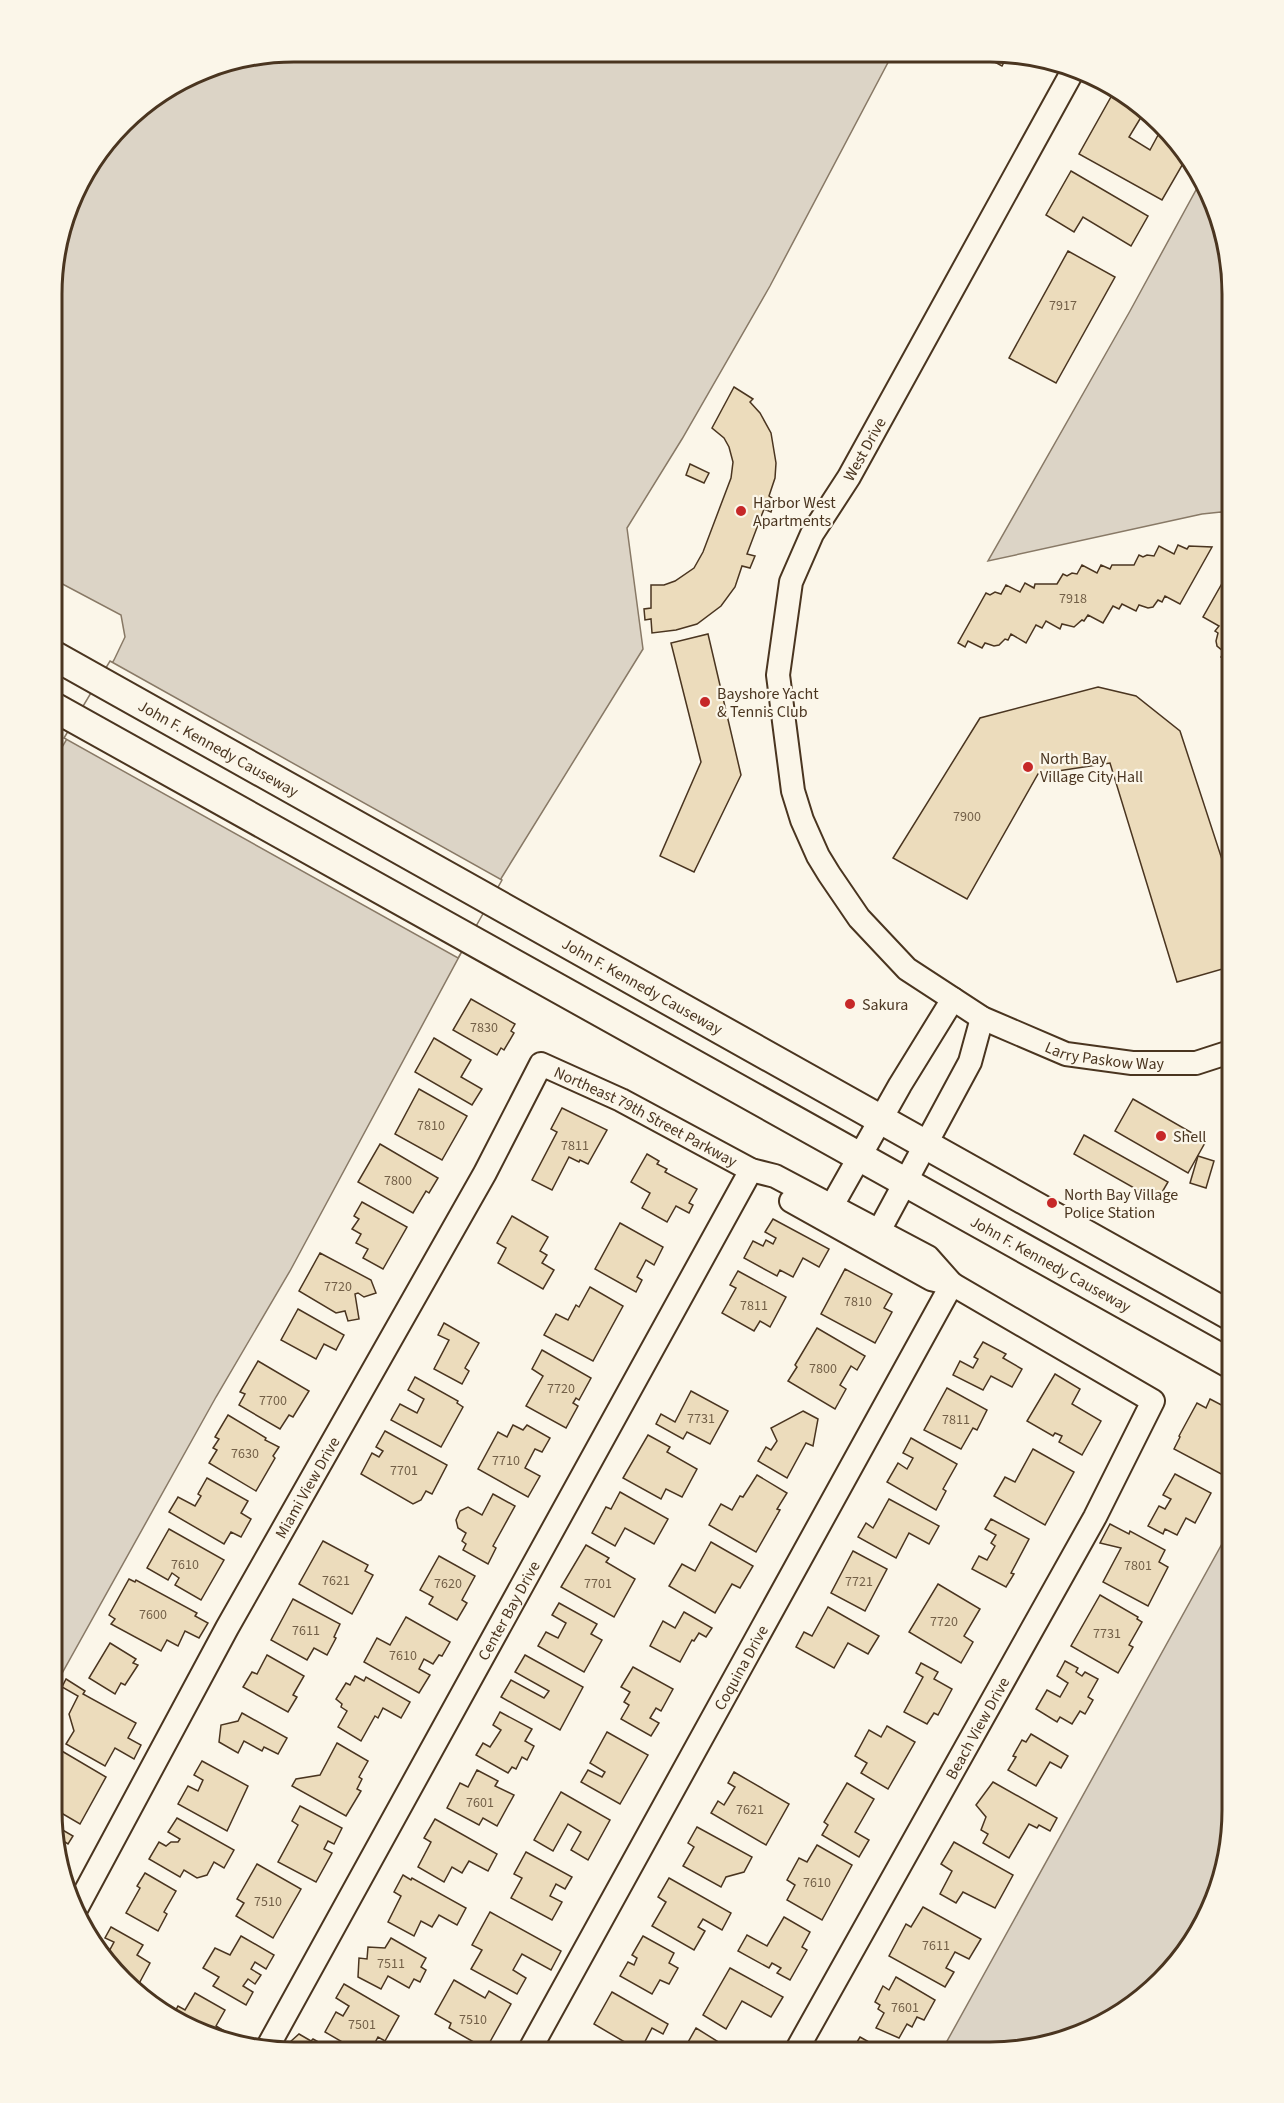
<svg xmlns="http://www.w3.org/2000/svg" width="1284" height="2103" font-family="'Source Sans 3',sans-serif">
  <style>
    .water { fill: #dcd4c6; stroke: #887966; stroke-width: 1.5 }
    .pier { fill: #fbf6e9; stroke: #887966; stroke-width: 1.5 }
    .building { fill: #ecdcbc; stroke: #4a3520; stroke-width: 1.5 }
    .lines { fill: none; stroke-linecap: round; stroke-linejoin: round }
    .minor-casing { stroke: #4a3520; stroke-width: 26 }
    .major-casing { stroke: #4a3520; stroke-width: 32 }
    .minor { stroke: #fbf6e9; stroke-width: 22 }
    .major { stroke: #fbf6e9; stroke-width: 28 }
    .poi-dot { fill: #c62828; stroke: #fbf6e9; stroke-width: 2 }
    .labels { text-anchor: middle; stroke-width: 4.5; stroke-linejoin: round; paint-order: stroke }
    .number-label { font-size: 14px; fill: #725f47 }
    .street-label { font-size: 16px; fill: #4a3520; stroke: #fbf6e9 }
    .poi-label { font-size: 16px; fill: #4a3520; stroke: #fbf6e9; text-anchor: start }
    .rim { fill: none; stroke: #4a3520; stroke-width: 3 }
  </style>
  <rect width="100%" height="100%" fill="#fbf6e9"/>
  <!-- water -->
  <g class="water">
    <polygon points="294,51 893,53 770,286 682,439 627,528 643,649 502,877 290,1271 216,1397 51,1693 52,752 61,749 114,660 125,637 121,615 53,579 53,262 76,186 133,111 201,69"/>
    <polygon points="1202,179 1215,201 1233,294 1233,516 1221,512 1202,514 988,561 1130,311"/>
    <polygon points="1233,1524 1232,1826 1220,1888 1183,1957 1138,2002 1083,2034 991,2052 941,2052"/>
  </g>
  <!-- pier -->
  <polygon class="pier" points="110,661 502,880 458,958 64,738"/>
  <!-- building -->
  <g class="building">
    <polygon points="978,53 1009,53 1002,66"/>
    <polygon points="1116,88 1138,101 1146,109 1129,137 1150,150 1163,126 1183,146 1188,155 1162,200 1079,154"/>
    <polygon points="1071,171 1148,216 1131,246 1083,217 1074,232 1046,215"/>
    <polygon points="1068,251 1115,277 1056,383 1009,358"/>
    <polygon points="734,387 753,399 750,402 760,413 771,433 776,463 775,478 769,496 775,500 771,512 764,509 747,554 755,556 750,568 742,566 735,587 721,606 697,624 676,630 652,633 651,619 645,620 644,609 651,608 651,585 664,585 675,581 694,568 703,552 731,478 733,462 729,447 724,438 712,428"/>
    <polygon points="690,464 709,473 704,483 686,475"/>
    <polygon points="1178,545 1187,549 1189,546 1212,547 1180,604 1165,596 1162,602 1158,600 1153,607 1148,608 1139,605 1136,611 1122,604 1119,609 1113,606 1103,623 1088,615 1084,621 1082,620 1074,627 1062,624 1060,629 1046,621 1042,628 1036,625 1026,643 1011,634 1008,640 1005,639 999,645 994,646 985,643 982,648 968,641 965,647 958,643 986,593 990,595 995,592 1001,594 1006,585 1020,592 1025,583 1034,588 1035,584 1057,584 1063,574 1067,576 1072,573 1077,574 1082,565 1097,573 1101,565 1110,569 1112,565 1134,565 1139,555 1143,557 1147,555 1154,556 1159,546 1174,554"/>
    <polygon points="1233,564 1233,665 1221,657 1224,652 1217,646 1216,641 1218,633 1215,631 1219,626 1203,617"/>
    <polygon points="708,634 741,775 694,872 660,856 701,762 671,643"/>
    <polygon points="1098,687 1136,696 1180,731 1233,893 1233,966 1177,982 1110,763 1038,774 967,899 893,858 980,718"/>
    <polygon points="471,999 515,1024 511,1031 514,1033 504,1050 501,1048 497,1055 453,1030"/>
    <polygon points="434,1038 471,1060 461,1077 482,1089 472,1105 415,1072"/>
    <polygon points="419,1089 467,1116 442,1160 395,1134"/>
    <polygon points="1133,1099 1206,1141 1188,1173 1115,1131"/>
    <polygon points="562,1108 607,1130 588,1164 580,1160 579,1162 569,1157 552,1190 532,1180 557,1132 551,1129"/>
    <polygon points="1084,1135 1168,1182 1157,1201 1074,1154"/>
    <polygon points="380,1144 438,1178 429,1193 426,1191 413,1213 358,1182"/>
    <polygon points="647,1154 659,1161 657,1164 667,1169 665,1172 697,1189 689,1203 693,1205 689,1213 676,1206 667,1222 642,1208 650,1193 631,1182"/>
    <polygon points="1198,1156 1214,1161 1206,1188 1190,1183"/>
    <polygon points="362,1202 407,1227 383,1269 363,1258 368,1249 356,1243 361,1234 352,1229 359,1219 354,1216"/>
    <polygon points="512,1216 548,1237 540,1251 547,1255 542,1263 554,1270 543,1289 498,1263 506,1248 497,1243"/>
    <polygon points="773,1219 829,1249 819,1267 803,1258 793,1277 780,1270 777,1276 744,1258 753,1241 763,1246 766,1240 773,1244 776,1238 765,1232"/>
    <polygon points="620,1223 663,1247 654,1265 646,1260 637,1277 642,1280 636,1292 595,1269"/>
    <polygon points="320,1253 371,1280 376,1293 364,1297 358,1293 355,1294 359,1319 348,1321 345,1311 336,1313 299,1291"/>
    <polygon points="845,1269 892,1294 884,1308 892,1312 875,1343 821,1314"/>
    <polygon points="738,1271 786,1297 770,1327 760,1321 754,1331 722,1313 736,1288 730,1285"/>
    <polygon points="590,1287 623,1306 593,1361 544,1335 556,1314 568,1320 576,1305 579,1307"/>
    <polygon points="298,1309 344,1335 336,1350 324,1344 316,1359 281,1340"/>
    <polygon points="444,1323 479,1343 465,1368 469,1371 462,1384 434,1369 449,1340 438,1335"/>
    <polygon points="817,1328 865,1356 857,1370 851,1366 840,1385 846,1389 835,1409 788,1381 797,1367 795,1365"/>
    <polygon points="983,1342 1006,1354 1003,1358 1022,1369 1012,1387 991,1376 983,1390 953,1375 960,1361 973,1368 978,1359 974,1357"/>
    <polygon points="542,1350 591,1378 579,1400 576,1398 573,1403 578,1406 566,1428 526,1406 543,1376 532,1369"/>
    <polygon points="258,1361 309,1391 293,1417 289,1415 280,1429 239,1405 245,1394 240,1392"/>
    <polygon points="1055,1374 1080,1389 1072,1404 1101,1421 1082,1455 1059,1442 1062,1436 1055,1433 1053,1436 1027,1421"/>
    <polygon points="415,1377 458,1401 457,1403 463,1407 441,1447 391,1420 400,1404 417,1413 424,1399 408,1390"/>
    <polygon points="947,1388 987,1410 977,1430 973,1428 961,1449 924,1430"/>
    <polygon points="691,1391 728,1411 710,1444 687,1432 683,1439 656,1424 661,1414 675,1422"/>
    <polygon points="1210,1399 1233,1411 1226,1426 1233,1430 1233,1463 1225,1476 1174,1449 1180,1437 1179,1436 1197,1403 1206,1408"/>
    <polygon points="803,1411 818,1419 813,1446 806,1443 787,1478 758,1461 766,1447 771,1450 777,1441 771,1428"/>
    <polygon points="228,1415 266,1438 265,1440 279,1447 273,1456 275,1458 256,1491 209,1463 217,1450 213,1448 219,1439 215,1437"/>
    <polygon points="513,1425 523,1430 527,1425 550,1438 542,1452 535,1449 525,1468 540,1476 528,1497 478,1469 498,1432 507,1437"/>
    <polygon points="385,1431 447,1465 432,1494 426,1491 421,1500 413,1504 361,1474 372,1453 379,1457 383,1451 376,1447"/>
    <polygon points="648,1435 670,1447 667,1452 697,1469 682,1497 666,1489 661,1499 623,1478"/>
    <polygon points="911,1438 957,1464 943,1489 946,1491 936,1510 887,1482 898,1463 907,1469 913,1458 903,1453"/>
    <polygon points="1033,1449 1074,1472 1045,1525 994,1496 1005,1477 1015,1482"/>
    <polygon points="1175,1474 1211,1493 1195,1523 1186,1518 1177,1535 1165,1529 1163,1534 1148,1526 1159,1506 1165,1509 1171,1499 1163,1495"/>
    <polygon points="757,1475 787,1493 777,1509 780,1510 756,1552 709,1525 721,1504 732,1510 740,1496 743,1497"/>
    <polygon points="207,1478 248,1501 241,1513 251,1519 241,1537 231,1532 224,1544 169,1512 178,1497 195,1506 201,1496 198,1494"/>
    <polygon points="620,1492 668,1519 654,1544 625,1528 615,1546 592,1533 606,1507 611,1509"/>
    <polygon points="493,1494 515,1506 493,1546 496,1548 488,1564 463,1550 466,1544 462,1541 466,1533 458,1528 456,1520 460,1511 468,1507 482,1515"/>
    <polygon points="889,1499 939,1526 929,1544 909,1533 896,1558 858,1537 866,1523 873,1528"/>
    <polygon points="991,1519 1029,1539 1011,1573 1014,1574 1006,1587 972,1569 979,1556 987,1560 995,1546 991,1543 996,1535 985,1529"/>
    <polygon points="1110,1524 1129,1534 1130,1531 1165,1550 1159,1562 1168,1567 1148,1606 1103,1582 1121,1548 1100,1543"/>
    <polygon points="169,1529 224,1560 201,1600 175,1585 179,1578 172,1573 168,1580 147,1568"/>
    <polygon points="323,1541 368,1565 365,1571 373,1575 352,1614 299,1584"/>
    <polygon points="711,1542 753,1566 740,1588 732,1584 715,1613 669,1586 682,1564 695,1571"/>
    <polygon points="586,1545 609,1558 606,1562 635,1579 614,1617 561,1587"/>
    <polygon points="853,1551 887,1569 865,1611 831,1593"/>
    <polygon points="439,1556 475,1576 462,1600 467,1603 457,1620 429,1604 433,1597 420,1590"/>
    <polygon points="129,1579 135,1582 136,1580 197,1613 195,1616 208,1623 199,1638 185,1631 178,1646 167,1640 161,1651 111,1624 115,1619 109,1615"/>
    <polygon points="938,1584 980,1609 964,1636 973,1642 961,1663 909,1632"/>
    <polygon points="1100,1595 1138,1617 1137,1619 1142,1622 1129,1645 1133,1647 1118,1673 1071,1646"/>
    <polygon points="293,1599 340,1624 334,1637 336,1638 327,1655 314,1648 307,1660 271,1640"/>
    <polygon points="559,1603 597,1624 591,1634 602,1640 584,1672 538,1646 546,1632 558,1638 566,1623 552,1615"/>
    <polygon points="828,1607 879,1636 868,1654 848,1643 834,1668 796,1647 804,1632 812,1636"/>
    <polygon points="684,1612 712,1628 706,1637 699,1633 694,1641 692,1640 680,1662 650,1646 663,1621 675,1628"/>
    <polygon points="406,1617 450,1642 442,1656 439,1655 433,1664 424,1659 419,1669 430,1675 419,1693 364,1662 377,1638 390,1645"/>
    <polygon points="110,1643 136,1659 133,1663 138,1665 125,1685 121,1683 115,1694 89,1678"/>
    <polygon points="267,1655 304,1676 293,1695 297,1697 288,1712 243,1687 252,1672 257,1674"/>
    <polygon points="525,1655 583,1687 560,1730 501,1697 511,1680 544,1698 549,1691 515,1672"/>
    <polygon points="1065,1661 1078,1668 1076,1672 1082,1676 1085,1672 1098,1679 1088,1697 1093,1700 1085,1714 1080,1711 1072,1724 1060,1717 1057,1722 1036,1709 1047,1690 1060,1697 1068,1683 1057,1676"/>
    <polygon points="921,1663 938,1672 934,1679 952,1689 938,1715 934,1713 927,1724 904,1712 923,1677 916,1673"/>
    <polygon points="633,1667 673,1689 661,1711 656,1708 650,1718 659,1723 651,1736 621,1719 629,1705 624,1702 630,1692 621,1687"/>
    <polygon points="355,1676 364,1681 366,1677 410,1702 401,1718 383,1708 378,1718 375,1716 361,1741 338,1727 347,1711 341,1707 342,1704 336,1699 346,1683 350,1685"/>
    <polygon points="66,1679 85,1691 83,1694 136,1723 128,1738 141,1745 134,1759 115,1748 105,1766 66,1744 74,1731 69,1714 78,1696 62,1687"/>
    <polygon points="500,1712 532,1729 525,1741 534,1746 527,1760 522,1757 516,1769 512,1767 508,1773 476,1755 483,1743 490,1747 501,1730 493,1725"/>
    <polygon points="242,1713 287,1738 278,1754 264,1747 262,1751 244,1741 238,1753 219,1742 221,1725 238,1721"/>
    <polygon points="887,1726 915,1742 888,1789 861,1773 867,1763 855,1756 869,1730 881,1737"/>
    <polygon points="607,1732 648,1755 620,1804 581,1782 588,1770 602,1777 605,1772 590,1763"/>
    <polygon points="1031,1734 1068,1756 1061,1768 1050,1762 1036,1786 1008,1770 1016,1757 1013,1756 1022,1740 1026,1742"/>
    <polygon points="337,1743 368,1761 359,1777 362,1779 357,1789 361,1791 346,1816 292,1786 296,1779 320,1775"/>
    <polygon points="55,1747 106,1777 80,1824 51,1807 51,1754"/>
    <polygon points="202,1761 248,1786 227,1831 178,1804 188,1786 198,1791 203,1780 194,1775"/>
    <polygon points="477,1770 498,1781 495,1786 514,1795 497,1826 483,1818 479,1825 447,1808 460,1783 468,1787"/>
    <polygon points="734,1772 789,1804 766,1845 711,1813 718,1801 724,1805 735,1787 728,1783"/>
    <polygon points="993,1782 1057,1818 1050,1831 1039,1825 1037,1828 1029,1824 1009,1858 983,1843 988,1834 981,1830 986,1817 976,1805"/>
    <polygon points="847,1783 874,1799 855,1832 869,1840 859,1857 822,1835 828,1825 824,1822"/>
    <polygon points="561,1792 610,1820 588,1860 571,1850 581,1832 568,1824 553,1851 534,1840"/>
    <polygon points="300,1806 342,1828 334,1844 328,1841 324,1849 332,1853 316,1882 278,1862 298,1825 292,1821"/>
    <polygon points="177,1818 234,1850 224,1868 214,1862 207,1875 197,1878 184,1870 180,1877 149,1859 159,1842 166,1846 171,1842 178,1842 180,1839 168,1832"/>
    <polygon points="435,1819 497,1854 488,1871 469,1861 462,1873 452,1867 444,1882 418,1867 431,1842 424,1838"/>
    <polygon points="54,1825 73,1836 68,1844 57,1837"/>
    <polygon points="697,1827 752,1857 744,1872 726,1877 721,1887 683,1866 694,1847 688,1843"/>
    <polygon points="954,1842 1013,1875 995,1908 963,1892 956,1903 940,1894 952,1871 941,1864"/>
    <polygon points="817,1845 852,1865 822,1920 787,1900 795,1885 787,1880 799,1858 807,1862"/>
    <polygon points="526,1852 572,1877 565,1889 556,1884 550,1896 562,1902 552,1920 511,1898 522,1878 514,1874"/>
    <polygon points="257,1864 301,1889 273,1938 236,1916 244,1903 237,1899"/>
    <polygon points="145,1873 176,1891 164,1912 167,1914 158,1931 126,1913 140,1888 137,1886"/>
    <polygon points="403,1875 411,1880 412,1878 466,1908 457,1925 439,1915 432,1927 421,1921 414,1936 388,1922 401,1896 394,1892"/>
    <polygon points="669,1878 731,1913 722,1930 703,1919 698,1927 705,1931 694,1950 652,1926 666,1902 658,1897"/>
    <polygon points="923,1907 981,1939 969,1959 955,1952 946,1968 954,1972 945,1987 889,1956 906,1924 911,1927"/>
    <polygon points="490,1912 561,1951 551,1970 522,1954 513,1970 526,1978 517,1994 471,1969 482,1950 472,1945"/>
    <polygon points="784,1917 810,1932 802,1947 807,1950 790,1980 777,1973 781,1968 772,1963 769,1968 738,1951 747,1935 767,1946"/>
    <polygon points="111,1927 143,1945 137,1955 150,1963 135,1991 99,1954 100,1952 107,1955 114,1942 105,1938"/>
    <polygon points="241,1936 274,1955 266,1969 255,1962 251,1969 261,1975 255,1984 248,1979 243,1986 253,1992 246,2005 213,1986 219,1977 203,1968 215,1948 230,1955"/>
    <polygon points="643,1936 674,1953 669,1963 678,1968 669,1984 660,1980 652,1994 620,1976 628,1962 634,1965 637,1958 632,1955"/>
    <polygon points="391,1938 426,1958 421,1967 426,1970 420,1982 414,1979 409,1988 388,1976 381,1989 358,1977 359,1958 367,1959 368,1947 385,1948"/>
    <polygon points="730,1968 783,1997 771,2017 742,2001 726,2029 703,2015"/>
    <polygon points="896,1977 935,2000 924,2020 917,2017 912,2027 907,2024 899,2038 876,2028 884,2013 878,2009 880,2005 875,2002 883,1986 889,1990"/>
    <polygon points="454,1980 485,1998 489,1991 511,2004 486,2049 449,2028 451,2023 435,2014"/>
    <polygon points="344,1984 399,2016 385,2041 378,2037 371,2050 356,2050 325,2032 336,2012 343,2016 349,2006 336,1998"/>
    <polygon points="612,1992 668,2024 663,2034 652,2028 640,2051 594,2024"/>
    <polygon points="195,1993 225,2010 216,2026 226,2032 222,2039 201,2034 172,2017 178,2006 185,2010"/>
    <polygon points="696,2028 733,2051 694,2051 695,2049 687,2044"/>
    <polygon points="299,2034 311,2041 313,2039 333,2050 305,2050 290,2042"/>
    <polygon points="860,2037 885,2051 885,2052 851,2052"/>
  </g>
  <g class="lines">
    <!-- minor casing -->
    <g class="minor-casing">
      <g id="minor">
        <path id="s1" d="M1075 67 849 477 812 534 791 582 778 675 793 791 802 820 818 856 829 874 859 918 907 969 982 1018 1066 1054 1132 1063H1196L1233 1051"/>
        <polyline points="791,1201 931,1279 952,1284 1153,1401 1095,1517 796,2051"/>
        <polyline points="825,1218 900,1085 953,999"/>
        <polyline points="873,1242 970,1062 982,1018"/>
        <path id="s2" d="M75 1911 227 1628 485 1173 541 1064 621 1100 751 1170 775 1176 928 1257 952 1284"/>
        <path id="s3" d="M266 2050 751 1170"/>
        <path id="s4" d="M529 2051 952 1284"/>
      </g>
    </g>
    <!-- major casing -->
    <g class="major-casing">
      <g id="major">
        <path id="s5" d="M53 655 1233 1317"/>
        <path id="s6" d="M52 706 1233 1365"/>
      </g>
    </g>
    <!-- minor -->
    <use href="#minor" class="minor"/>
    <!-- major -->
    <use href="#major" class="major"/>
  </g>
  <!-- markers -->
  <g class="poi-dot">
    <circle cx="741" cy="511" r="6"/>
    <circle cx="705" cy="702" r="6"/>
    <circle cx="1028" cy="767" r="6"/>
    <circle cx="850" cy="1004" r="6"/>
    <circle cx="1161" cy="1136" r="6"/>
    <circle cx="1052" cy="1203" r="6"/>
  </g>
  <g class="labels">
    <!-- number labels -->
    <g class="number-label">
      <text x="1063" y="310">7917</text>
      <text x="1073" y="603">7918</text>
      <text x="967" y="821">7900</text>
      <text x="484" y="1032">7830</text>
      <text x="431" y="1130">7810</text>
      <text x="575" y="1150">7811</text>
      <text x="398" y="1185">7800</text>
      <text x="338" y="1291">7720</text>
      <text x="858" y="1306">7810</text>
      <text x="754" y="1310">7811</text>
      <text x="823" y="1373">7800</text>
      <text x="561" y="1393">7720</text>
      <text x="273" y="1405">7700</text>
      <text x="701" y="1423">7731</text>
      <text x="956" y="1424">7811</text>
      <text x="245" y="1458">7630</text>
      <text x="506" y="1465">7710</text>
      <text x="404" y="1475">7701</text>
      <text x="185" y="1569">7610</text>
      <text x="1138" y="1570">7801</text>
      <text x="336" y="1585">7621</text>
      <text x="859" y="1586">7721</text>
      <text x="448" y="1588">7620</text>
      <text x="598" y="1588">7701</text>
      <text x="153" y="1619">7600</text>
      <text x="944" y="1626">7720</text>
      <text x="306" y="1635">7611</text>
      <text x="1107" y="1638">7731</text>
      <text x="403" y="1660">7610</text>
      <text x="480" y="1807">7601</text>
      <text x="750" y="1814">7621</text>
      <text x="817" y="1887">7610</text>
      <text x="268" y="1906">7510</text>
      <text x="936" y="1950">7611</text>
      <text x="391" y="1968">7511</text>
      <text x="905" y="2012">7601</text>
      <text x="473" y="2024">7510</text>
      <text x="362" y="2029">7501</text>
    </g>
    <!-- street labels -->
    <g class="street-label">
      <text transform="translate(864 449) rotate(-61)" y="6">West Drive</text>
      <text dy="6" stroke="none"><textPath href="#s5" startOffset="190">John F. Kennedy Causeway</textPath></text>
      <text dy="6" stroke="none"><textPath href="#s5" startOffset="676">John F. Kennedy Causeway</textPath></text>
      <text dy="6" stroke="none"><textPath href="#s1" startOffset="1233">Larry Paskow Way</textPath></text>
      <text dy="6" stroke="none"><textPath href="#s2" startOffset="1084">Northeast 79th Street Parkway</textPath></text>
      <text dy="6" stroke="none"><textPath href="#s6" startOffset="1144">John F. Kennedy Causeway</textPath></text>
      <text dy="6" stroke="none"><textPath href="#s2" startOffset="483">Miami View Drive</textPath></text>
      <text dy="6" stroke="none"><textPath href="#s3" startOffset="502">Center Bay Drive</textPath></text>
      <text dy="6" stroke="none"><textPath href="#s4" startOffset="438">Coquina Drive</textPath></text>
      <text transform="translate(977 1728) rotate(-61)" y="6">Beach View Drive</text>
    </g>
    <!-- poi labels -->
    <g class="poi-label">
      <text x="753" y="508">Harbor West<tspan x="753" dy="18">Apartments</tspan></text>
      <text x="717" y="699">Bayshore Yacht<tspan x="717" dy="18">&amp; Tennis Club</tspan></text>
      <text x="1040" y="764">North Bay<tspan x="1040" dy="18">Village City Hall</tspan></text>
      <text x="862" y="1010">Sakura</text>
      <text x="1173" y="1142">Shell</text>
      <text x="1064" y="1200">North Bay Village<tspan x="1064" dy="18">Police Station</tspan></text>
    </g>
  </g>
  <!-- crop -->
  <path d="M0 0H1284V2103H0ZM294 62H990A232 232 0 0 1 1222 294V1810A232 232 0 0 1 990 2042H294A232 232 0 0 1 62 1810V294A232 232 0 0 1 294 62Z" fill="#fbf6e9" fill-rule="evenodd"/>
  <path class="rim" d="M294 62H990A232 232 0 0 1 1222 294V1810A232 232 0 0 1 990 2042H294A232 232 0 0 1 62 1810V294A232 232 0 0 1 294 62Z"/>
</svg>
